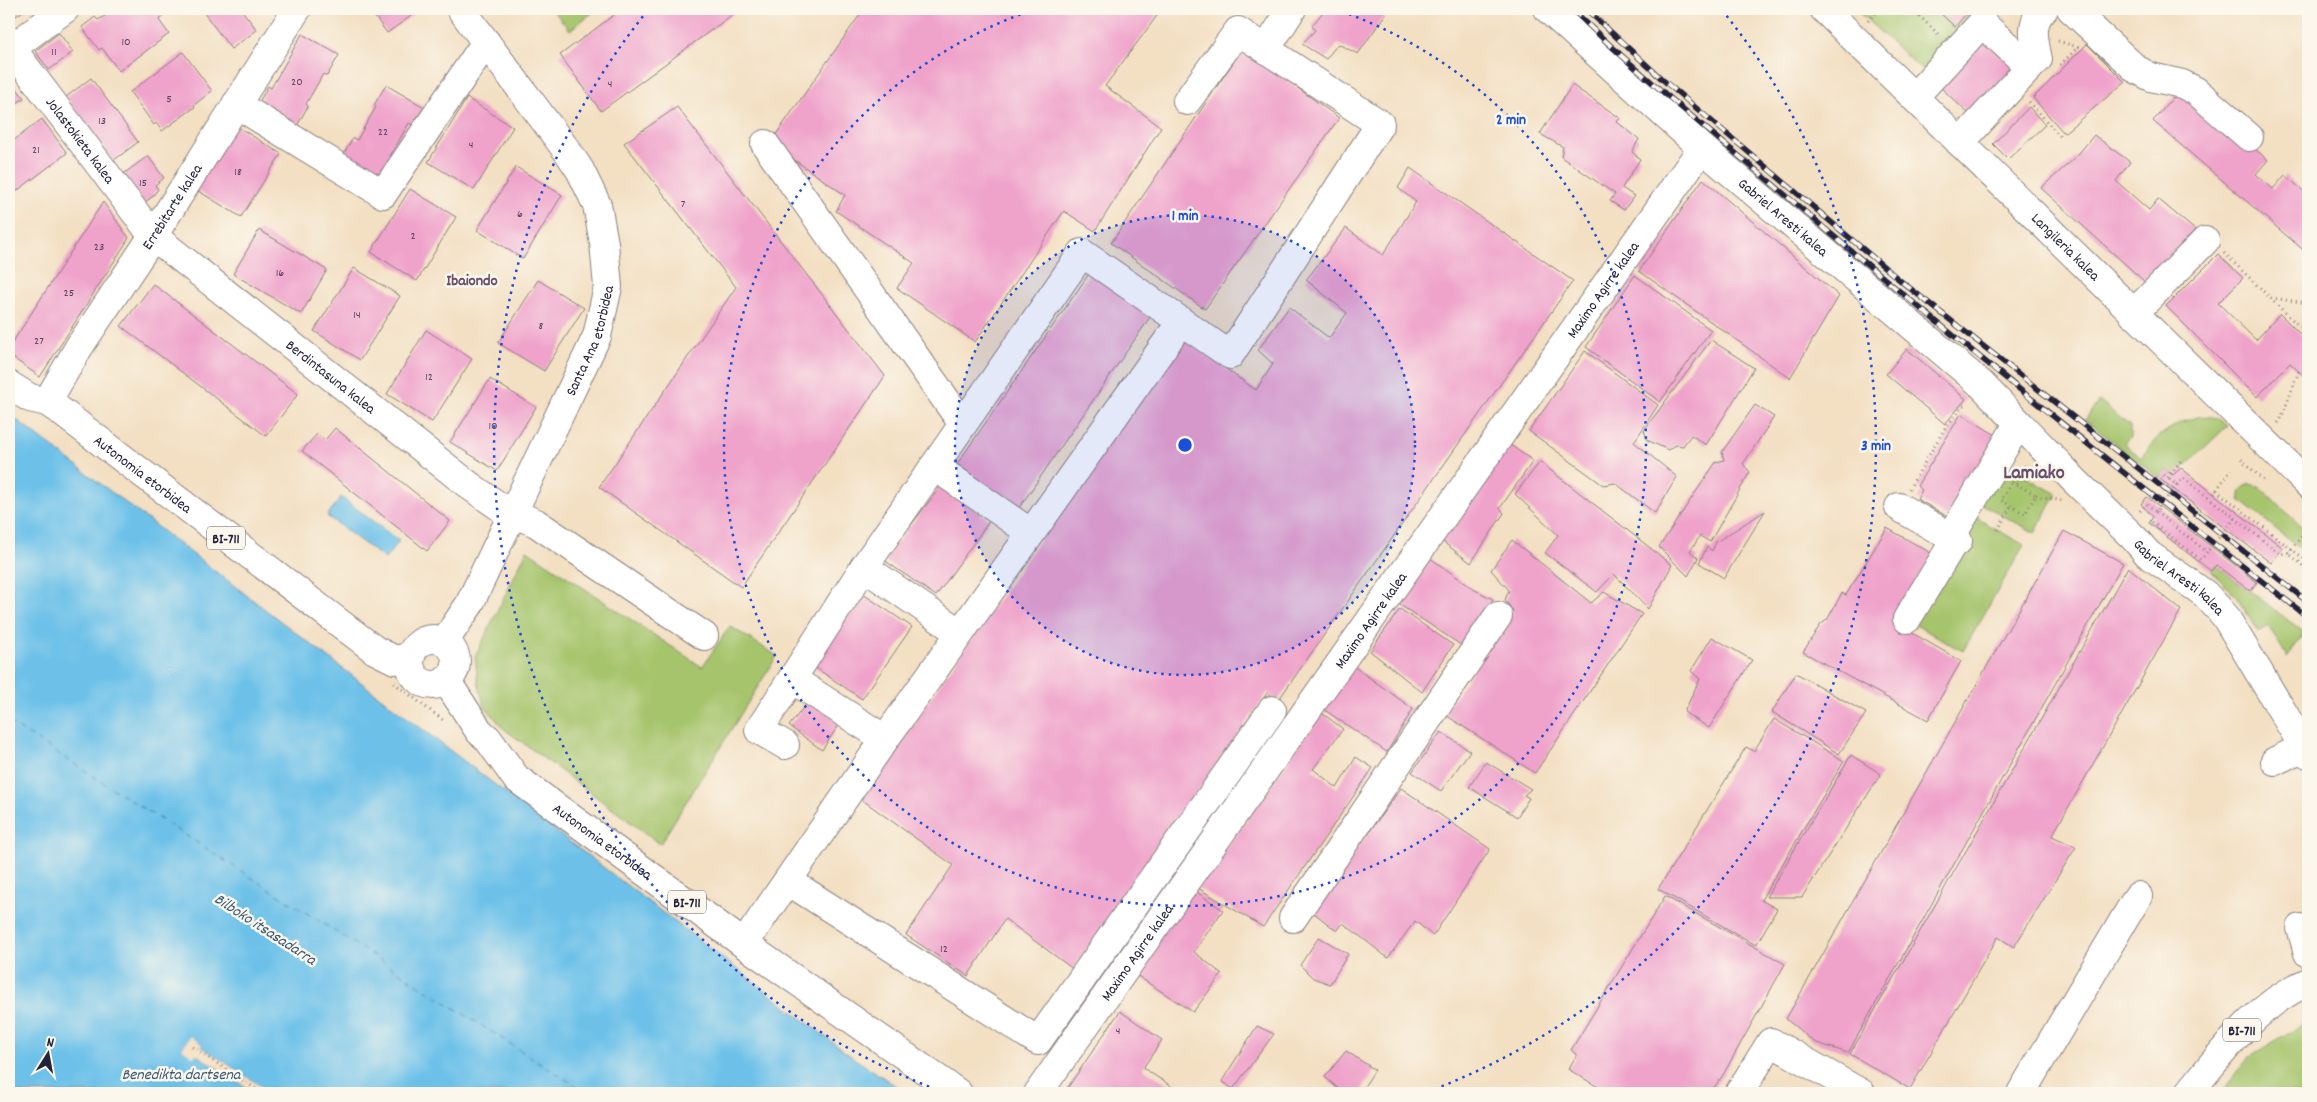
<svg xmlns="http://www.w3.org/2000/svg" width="2317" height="1102" font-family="Dekko,sans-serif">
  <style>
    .green { fill: #a6c46c; stroke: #647354 }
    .water { fill: #6dc1e9; stroke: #487292 }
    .pier { fill: #f3dfc2 }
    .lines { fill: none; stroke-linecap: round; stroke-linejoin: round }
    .ferry { stroke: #3c5a78; stroke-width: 1; stroke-dasharray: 6 5; stroke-linecap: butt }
    .building { fill: #efa2ca }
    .minor-casing { stroke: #8a807e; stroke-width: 30 }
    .major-casing { stroke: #8a807e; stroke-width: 30 }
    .path { stroke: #8a807e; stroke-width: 3; stroke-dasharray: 1 4; stroke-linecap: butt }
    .minor { stroke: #fff; stroke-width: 28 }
    .major { stroke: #fff; stroke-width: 28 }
    .rail-casing { stroke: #22223b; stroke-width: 5.5 }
    .rail { stroke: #fbf7ec; stroke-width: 4; stroke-dasharray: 11; stroke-linecap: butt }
    .path-bridge { stroke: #8a807e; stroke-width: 3; stroke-dasharray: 1 4; stroke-linecap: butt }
    .ring { fill: none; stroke: #1d4ed8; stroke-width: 2.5; stroke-dasharray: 2.5 5 }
    .labels { text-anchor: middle; stroke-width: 5; stroke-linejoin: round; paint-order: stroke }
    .number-label { font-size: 12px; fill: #55425f }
    .shield { fill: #fbf7ec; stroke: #636270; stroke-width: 1 }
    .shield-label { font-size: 14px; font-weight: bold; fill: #22223b }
    .street-label { font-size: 15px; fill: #22223b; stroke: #fbf7ec }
    .neighbourhood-label { font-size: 16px; font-weight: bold; fill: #6a4f6d; stroke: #fbf7ec }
    .water-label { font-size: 16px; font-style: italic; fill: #3c5a78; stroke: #fbf7ec }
    .district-label { font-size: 20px; font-weight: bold; fill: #6a4f6d; stroke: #fbf7ec }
    .centre { fill: #1d4ed8; stroke: #fbf7ec; stroke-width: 2.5 }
    .ring-label { font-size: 15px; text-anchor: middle; font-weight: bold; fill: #1d4ed8; stroke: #fbf7ec; stroke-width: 5; stroke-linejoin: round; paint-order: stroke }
  </style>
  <rect width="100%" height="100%" fill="#fbf7ec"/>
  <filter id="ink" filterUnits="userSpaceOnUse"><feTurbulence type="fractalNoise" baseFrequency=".02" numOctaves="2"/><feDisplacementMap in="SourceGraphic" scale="10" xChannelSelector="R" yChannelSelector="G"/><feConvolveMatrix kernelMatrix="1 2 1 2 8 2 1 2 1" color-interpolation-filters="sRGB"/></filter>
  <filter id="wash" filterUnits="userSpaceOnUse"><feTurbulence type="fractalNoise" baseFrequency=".0096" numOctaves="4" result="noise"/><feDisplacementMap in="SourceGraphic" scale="20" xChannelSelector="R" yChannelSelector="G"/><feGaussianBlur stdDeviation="1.12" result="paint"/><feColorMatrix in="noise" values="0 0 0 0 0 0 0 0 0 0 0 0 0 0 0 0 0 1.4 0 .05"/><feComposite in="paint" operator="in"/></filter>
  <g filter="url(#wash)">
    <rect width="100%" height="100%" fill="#f3dfc2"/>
    <!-- green -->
    <g class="green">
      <polygon points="552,9 597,9 570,30"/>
      <polygon points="1855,9 1936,9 1955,26 1965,15 1986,33 1937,84"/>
      <path d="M2099 401 2130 426V437L2124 443 2141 458C2147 450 2154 440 2162 434 2180 421 2210 406 2227 426L2176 475H2173L2167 471 2160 479 2085 420Z"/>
      <polygon points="2002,464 2057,494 2035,533 1980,503"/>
      <path d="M2249 484 2259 486 2308 533V555L2240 500C2239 492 2242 488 2249 484Z"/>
      <polygon points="1973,516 2024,545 1963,651 1912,623"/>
      <polygon points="527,550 702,667 730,626 777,656 660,844 504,729 484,705 478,683 475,657"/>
      <polygon points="2216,565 2305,633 2287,657 2269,626 2259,632 2236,596 2211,571"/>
      <polygon points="2308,1021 2308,1093 2221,1093 2250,1056"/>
    </g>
    <!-- water -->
    <g class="water">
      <polygon points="9,414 852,1057 907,1093 277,1093 274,1091 271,1093 201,1047 202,1044 190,1037 182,1049 194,1056 196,1054 255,1093 9,1093"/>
      <polygon points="341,497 399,541 385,559 327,516"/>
    </g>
    <!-- pier -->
    <polygon class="pier" points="190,1036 202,1044 201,1047 271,1093 267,1093 199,1049 199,1045 191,1040 185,1048 193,1053 197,1052 257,1093 196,1054 194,1057 182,1049"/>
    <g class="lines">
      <!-- ferry -->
      <polyline class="ferry" points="9,722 587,1093"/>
    </g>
    <g id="blocks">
      <!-- building -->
      <g class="building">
        <polygon points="9,9 26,9 13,18"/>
        <polygon points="117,9 158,9 164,16 159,20 169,34 119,71 102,48 99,50 82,27 95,17 98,20"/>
        <polygon points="201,9 241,9 257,30 231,49"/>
        <polygon points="375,9 421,9 387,33 375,17 379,14"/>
        <polygon points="622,9 740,9 601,111 560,55"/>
        <polygon points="864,9 1162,9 1105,86 1161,127 1095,231 1064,211 975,342 897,288 914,263 836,211 845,195 770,143"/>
        <polygon points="1325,9 1389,9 1358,54 1338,44 1326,59 1302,44 1315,30 1312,26"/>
        <polygon points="1936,9 1993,9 1986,18 1979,12 1965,15 1955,27"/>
        <polygon points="59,33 73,52 49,70 35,51"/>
        <polygon points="1986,33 2021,66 1972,117 1937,84"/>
        <polygon points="302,34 339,55 327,76 323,74 306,104 308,106 297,126 258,104 268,86 271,88"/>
        <polygon points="2087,44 2125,82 2064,133 2033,98"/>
        <polygon points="1243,48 1339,118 1205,309 1111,243"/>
        <polygon points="183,52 212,91 194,105 195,107 162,131 156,123 154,125 130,92"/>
        <polygon points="9,78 24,98 9,109"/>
        <polygon points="91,78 138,142 113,161 66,97"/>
        <polygon points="386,85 424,107 413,125 409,123 390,156 394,157 382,178 343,155 353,138 357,140 376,107 374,105"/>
        <polygon points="1572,85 1620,118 1617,122 1639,139 1632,152 1640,159 1622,188 1634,196 1624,210 1610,201 1615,194 1561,157 1563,147 1540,134"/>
        <polygon points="2182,87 2268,160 2256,174 2273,189 2285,175 2308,195 2308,254 2153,121"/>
        <polygon points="467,98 513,127 474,190 428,162"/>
        <polygon points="677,107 885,376 741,587 599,487 736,287 624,143"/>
        <polygon points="2029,107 2045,125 2008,159 1993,144"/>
        <polygon points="42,119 67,153 9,197 9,144"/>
        <polygon points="235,125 281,154 241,217 195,189"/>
        <polygon points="2094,135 2130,162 2116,181 2149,210 2158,199 2195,230 2145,282 2041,188 2075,158"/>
        <polygon points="148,156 164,178 155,185 158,189 153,196 143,204 122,175"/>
        <polygon points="516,167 562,195 523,259 477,230"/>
        <polygon points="1410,168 1573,281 1277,702 1268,692 1073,969 1005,919 968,976 906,935 953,865 861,799 1180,337 1256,390 1273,364 1258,350 1289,307 1329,338 1347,313 1306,280 1346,228 1383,255 1416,202 1398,188"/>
        <polygon points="1703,179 1839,296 1790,378 1639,271"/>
        <polygon points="410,189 456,217 417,281 371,252"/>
        <polygon points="103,202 129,238 40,377 9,355 9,348"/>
        <polygon points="259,230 327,270 301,314 233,274"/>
        <polygon points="2218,254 2243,278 2218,303 2256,340 2280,314 2308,342 2308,380 2290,363 2257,397 2166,306"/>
        <polygon points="354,268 400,296 360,360 314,331"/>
        <polygon points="1091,271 1153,313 1019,508 957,464"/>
        <polygon points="1635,275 1711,330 1660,402 1586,347"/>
        <polygon points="538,280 584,308 544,371 498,343"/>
        <polygon points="153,284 298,394 266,436 121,326"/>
        <polygon points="426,330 472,359 432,422 387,394"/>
        <polygon points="1711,340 1754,368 1706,445 1691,435 1683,446 1676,445 1668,450 1647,440 1644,430"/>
        <polygon points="1907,349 1966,399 1945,424 1886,374"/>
        <polygon points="1585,351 1658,405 1634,442 1677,477 1655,513 1615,483 1603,485 1529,431"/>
        <polygon points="490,379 536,407 497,471 450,442"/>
        <polygon points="1755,405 1774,417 1743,464 1750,472 1710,542 1700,536 1690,551 1698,558 1688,576 1659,547 1716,462 1724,460 1722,452"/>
        <polygon points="1961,414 2004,440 1955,521 1917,499 1922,490 1917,486"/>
        <polygon points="335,428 450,521 427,551 302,451 317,434 325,440"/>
        <polygon points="1509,444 1533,461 1500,508 1504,513 1471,563 1439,539"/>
        <polygon points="1540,462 1672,565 1648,609 1614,574 1597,592 1545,553 1558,535 1515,494"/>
        <polygon points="2181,468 2283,548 2271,563 2160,479 2167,471 2173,475"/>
        <polygon points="941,486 990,520 936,596 884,560"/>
        <polygon points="2147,497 2164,510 2257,582 2250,591 2216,565 2211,571 2149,523 2153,517 2141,504"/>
        <polygon points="1765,511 1724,578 1699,563 1707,547 1712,551 1716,542"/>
        <polygon points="1887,528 1938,557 1898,625 1961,661 1928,720 1803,652 1821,624 1827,620 1842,593 1846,595"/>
        <polygon points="2064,531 2123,563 1848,1053 1814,1042 1786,1019"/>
        <polygon points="1512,540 1591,603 1604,592 1642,614 1535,773 1444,714 1513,611 1505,600 1509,590 1491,570"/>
        <polygon points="1426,555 1475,590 1493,599 1461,645 1397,603"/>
        <polygon points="2128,567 2181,610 2052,836 2076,847 2014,947 1998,937 1910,1089 1850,1054"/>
        <polygon points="863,594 912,627 862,699 813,666"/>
        <polygon points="1400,609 1453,645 1422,692 1370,651"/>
        <polygon points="1712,637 1752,660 1709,728 1684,712 1700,679 1691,671"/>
        <polygon points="1352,665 1413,709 1387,752 1323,709"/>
        <polygon points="1796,673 1866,713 1839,754 1772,712"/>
        <polygon points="810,699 841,722 822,750 789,726"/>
        <polygon points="1322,713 1343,729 1313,769 1337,788 1356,757 1373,768 1263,927 1198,888"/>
        <polygon points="1774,719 1844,761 1761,900 1777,909 1756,945 1658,889 1746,747 1754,751"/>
        <polygon points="1441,732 1470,751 1441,791 1412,772"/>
        <polygon points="1851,755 1881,774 1802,897 1766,897"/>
        <polygon points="1486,762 1531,789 1524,795 1529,798 1517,817 1469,787"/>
        <polygon points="1401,788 1490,849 1433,936 1415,921 1388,958 1343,923 1337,931 1305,906 1341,871"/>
        <polygon points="1191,888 1223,910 1194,952 1222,974 1193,1012 1136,975"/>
        <polygon points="1665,896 1785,964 1723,1075 1710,1093 1608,1093 1568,1069 1577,1055 1571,1050"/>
        <polygon points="1319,937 1348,954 1330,984 1313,978 1300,965"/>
        <polygon points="1120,1011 1162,1040 1143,1068 1182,1093 1064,1093"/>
        <polygon points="1257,1026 1274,1034 1233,1089 1222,1081"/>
        <polygon points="1346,1051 1375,1070 1360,1093 1343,1093 1325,1077"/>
      </g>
    </g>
  </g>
  <g filter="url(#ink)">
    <use href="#blocks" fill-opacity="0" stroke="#8a807e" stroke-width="1"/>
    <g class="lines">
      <!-- minor casing -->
      <g class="minor-casing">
        <g id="minor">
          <path id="s1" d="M1548 9 1702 148 1981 384 2074 480 2134 538 2148 554 2205 594 2225 616 2308 754"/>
          <path id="s2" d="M1824 9 2308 484"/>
          <polyline points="2071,9 2136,69 2151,77 2182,84 2196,91 2249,137"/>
          <path id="s3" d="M9 45 153 236 470 486 503 509 536 523 704 636"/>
          <polyline points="1266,49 1292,9"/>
          <polyline points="9,50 65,9"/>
          <path d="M2030 67 2038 59C2034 41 2029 22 2044 9"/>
          <polyline points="1914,97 1982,23 2030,67 1960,143"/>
          <polyline points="236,104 383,194 486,42"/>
          <polyline points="765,144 963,424"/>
          <polyline points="2133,314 2205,241"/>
          <path id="s4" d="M47 402 79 347 153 236 297 9"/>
          <polyline points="934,466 1031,533"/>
          <polyline points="1899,507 1958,541"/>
          <polyline points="1951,537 2018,424"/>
          <polyline points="864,567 960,633"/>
          <polyline points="1907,619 1955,540"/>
          <path id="s5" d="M444 642 469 605 597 336 608 287 604 243 597 205 580 170 568 152 461 9"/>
          <polyline points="792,679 885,739"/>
          <polyline points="785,745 759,730 864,567 1082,253 1230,355 1380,124 1238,31 1187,101"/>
          <polyline points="2275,761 2304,747"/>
          <polyline points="788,881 1038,1041 1272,710"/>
          <polyline points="1293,918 1498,616"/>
          <polyline points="2301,928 2308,953"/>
          <polyline points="744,944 885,739 1181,322"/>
          <path id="s6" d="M1038 1093 1702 148"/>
          <polyline points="1739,1093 1771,1042 1861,1093"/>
          <polyline points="2021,1093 2138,896"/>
        </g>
      </g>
      <!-- major casing -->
      <g class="major-casing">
        <g id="major">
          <path id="s7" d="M9 385 30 398 47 402 59 410 375 650 395 660 411 656"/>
          <circle cx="433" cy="662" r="23"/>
          <path id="s8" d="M446 680 479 731 488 739 516 778 744 944 958 1093"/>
          <path d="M2189 1093C2223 1051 2257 1004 2308 982"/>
        </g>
      </g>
      <!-- path -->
      <g class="path">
        <polyline points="1912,9 1940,36"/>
        <polyline points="1868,21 1879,9"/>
        <polyline points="2058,41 2078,47 2060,65"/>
        <polyline points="2029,102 2061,137"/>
        <polyline points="2224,253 2305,332 2304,338"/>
        <polyline points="2271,298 2308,303"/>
        <polyline points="2278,423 2281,419 2299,371"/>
        <polyline points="2241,459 2265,482"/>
        <polyline points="2168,478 2183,458"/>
        <polygon points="2012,482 2036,495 2025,514 2001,500"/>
        <polyline points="2016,484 2027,462"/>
        <polyline points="1909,489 1945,428 1967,402"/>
        <polyline points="2216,490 2308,562"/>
        <polyline points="2214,494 2231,469"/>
        <polyline points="2036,495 2062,501"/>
        <polyline points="2140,511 2147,504"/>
        <polyline points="2156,512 2207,552 2201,560"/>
        <polyline points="2235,518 2280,554 2288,553"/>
        <polyline points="2308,529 2288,553 2308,569"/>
        <polyline points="1998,530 2011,506"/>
        <polyline points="394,683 443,720"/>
        <polyline points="192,1047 262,1093"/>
      </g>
      <!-- minor -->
      <use href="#minor" class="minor"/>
      <!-- major -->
      <use href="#major" class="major"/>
      <!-- rail casing -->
      <g class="rail-casing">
        <g id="rail">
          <path d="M1572 9C1638 74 1711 132 1782 192 1953 339 2130 479 2308 617"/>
          <polyline points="1586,9 1663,80 1902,282 2308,602"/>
        </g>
      </g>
      <!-- rail -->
      <use href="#rail" class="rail"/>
      <!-- path-bridge -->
      <g class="path-bridge">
        <polyline points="2177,485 2183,478 2235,518 2207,552"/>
        <polyline points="2147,504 2156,512 2177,485 2168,478"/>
        <polyline points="2152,522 2201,560"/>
      </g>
    </g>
  </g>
  <!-- distance rings -->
  <circle cx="1185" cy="445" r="230" fill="#1d4ed8" fill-opacity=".12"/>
  <g class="ring">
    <circle cx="1185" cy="445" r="230"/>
    <path d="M1335 9A461 461 0 1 1 1035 9"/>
    <path d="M943 1092A691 691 0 0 1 648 10M1722 10A691 691 0 0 1 1427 1092"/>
  </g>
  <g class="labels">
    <!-- number labels -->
    <g class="number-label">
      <text x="126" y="45">10</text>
      <text x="54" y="55">11</text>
      <text x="297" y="85">20</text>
      <text x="610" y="87">4</text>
      <text x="169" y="102">5</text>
      <text x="102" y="124">13</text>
      <text x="383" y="135">22</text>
      <text x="471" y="148">4</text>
      <text x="36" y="153">21</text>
      <text x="238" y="175">18</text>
      <text x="143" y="186">15</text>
      <text x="683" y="207">7</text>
      <text x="520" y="217">6</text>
      <text x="413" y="239">2</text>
      <text x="99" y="250">23</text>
      <text x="280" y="276">16</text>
      <text x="69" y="296">25</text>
      <text x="357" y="318">14</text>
      <text x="541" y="329">8</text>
      <text x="39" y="344">27</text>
      <text x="429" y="380">12</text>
      <text x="493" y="429">10</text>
      <text x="944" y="952">12</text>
      <text x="1118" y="1034">4</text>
    </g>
    <!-- shield labels -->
    <g class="shield">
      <rect x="207" y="526.5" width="38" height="23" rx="4"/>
      <rect x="668" y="890.5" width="38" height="23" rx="4"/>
      <rect x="2223" y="1018.5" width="38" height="23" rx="4"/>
    </g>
    <g class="shield-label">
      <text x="226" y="543">BI-711</text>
      <text x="687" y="907">BI-711</text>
      <text x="2242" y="1035">BI-711</text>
    </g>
    <!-- street labels -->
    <g class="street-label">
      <text dy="5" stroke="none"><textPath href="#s3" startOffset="119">Jolastokieta kalea</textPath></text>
      <text dy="5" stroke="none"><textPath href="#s4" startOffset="232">Errebitarte kalea</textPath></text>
      <text dy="5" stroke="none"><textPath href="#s1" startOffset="314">Gabriel Aresti kalea</textPath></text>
      <text dy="5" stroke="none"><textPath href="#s2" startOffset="339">Langileria kalea</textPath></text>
      <text dy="5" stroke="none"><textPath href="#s6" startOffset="982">Maximo Agirre kalea</textPath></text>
      <text dy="5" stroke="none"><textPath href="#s5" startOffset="336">Santa Ana etorbidea</textPath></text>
      <text dy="5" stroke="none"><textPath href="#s3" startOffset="466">Berdintasuna kalea</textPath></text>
      <text dy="5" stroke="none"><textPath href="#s7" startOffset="162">Autonomia etorbidea</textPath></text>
      <text dy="5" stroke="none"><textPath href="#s1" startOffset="850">Gabriel Aresti kalea</textPath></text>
      <text dy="5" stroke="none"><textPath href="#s6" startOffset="578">Maximo Agirre kalea</textPath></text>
      <text dy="5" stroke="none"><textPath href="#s8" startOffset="228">Autonomia etorbidea</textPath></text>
      <text dy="5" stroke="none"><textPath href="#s6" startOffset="172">Maximo Agirre kalea</textPath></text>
    </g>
    <!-- neighbourhood labels -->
    <g class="neighbourhood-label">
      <text x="472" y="285">Ibaiondo</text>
    </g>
    <!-- water labels -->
    <g class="water-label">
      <text transform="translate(266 928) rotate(33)" y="6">Bilboko itsasadarra</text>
      <text x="181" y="1079">Benedikta dartsena</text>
    </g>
    <!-- district labels -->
    <g class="district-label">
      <text x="2034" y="478">Lamiako</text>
    </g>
  </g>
  <circle cx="1185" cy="445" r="8" class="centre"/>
  <g class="ring-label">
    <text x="1511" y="124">2 min</text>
    <text x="1185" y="220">1 min</text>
    <text x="1876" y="450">3 min</text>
  </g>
  <!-- margin -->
  <rect width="2317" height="1102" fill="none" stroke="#fbf7ec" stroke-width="30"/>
  <!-- north arrow -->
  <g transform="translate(48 1054) rotate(11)" stroke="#fbf7ec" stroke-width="4" paint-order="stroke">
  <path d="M0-4L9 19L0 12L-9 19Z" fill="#22223b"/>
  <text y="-8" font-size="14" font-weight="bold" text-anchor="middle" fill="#22223b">N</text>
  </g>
</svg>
